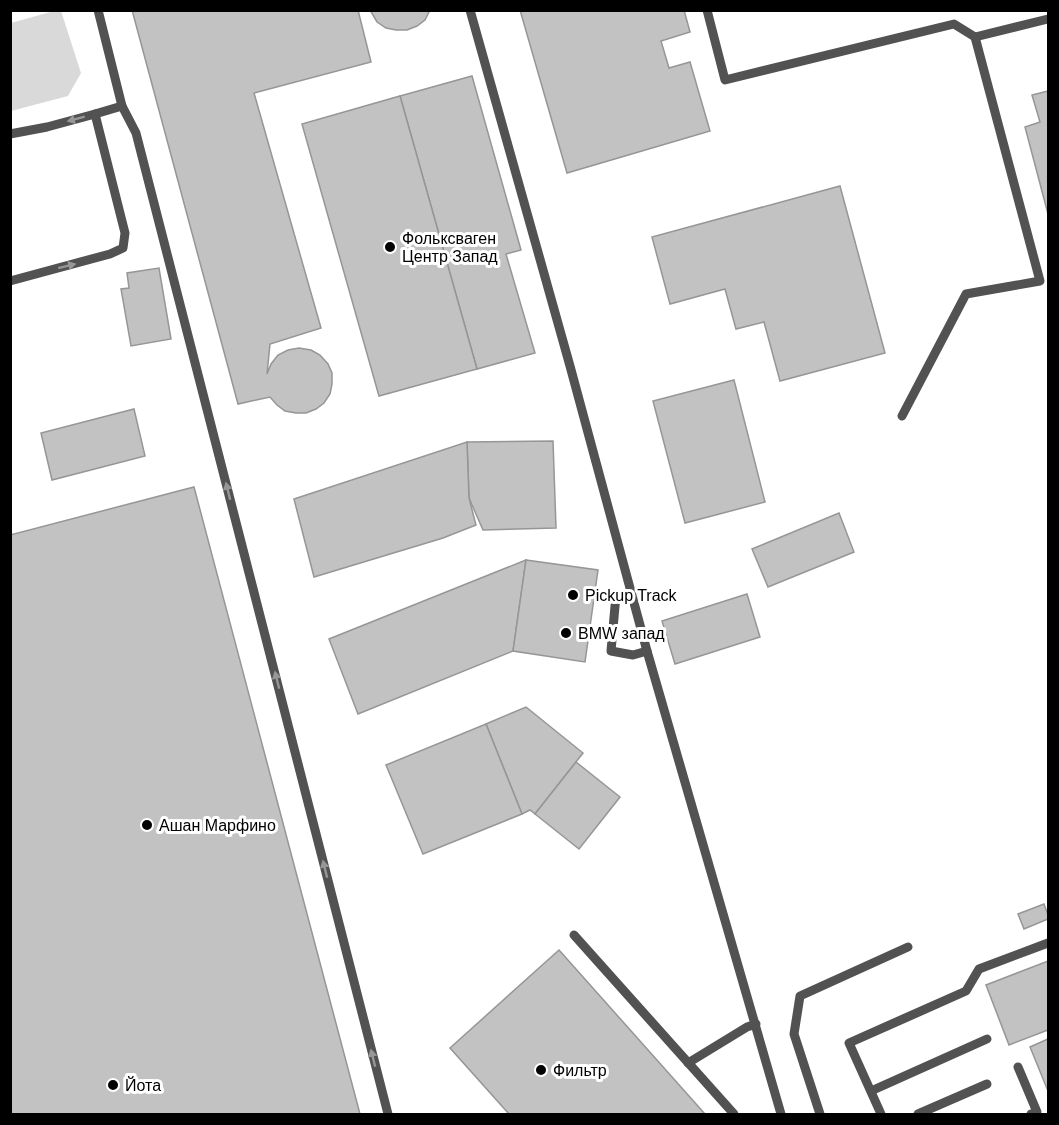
<svg xmlns="http://www.w3.org/2000/svg" width="1059" height="1125" font-family="Arial,sans-serif">
  <style>
    .green { fill: #d9d9d9 }
    .building { fill: #c2c2c2; stroke: #969696; stroke-width: 1.5 }
    .lines { fill: none; stroke-linecap: round; stroke-linejoin: round }
    .service { stroke: #525252; stroke-width: 9 }
    .oneway { fill: #979797 }
    .poi-dot { fill: #000; stroke: #fff; stroke-width: 2 }
    .labels { text-anchor: middle; stroke-width: 6; stroke-linejoin: round; paint-order: stroke }
    .poi-label { font-size: 16px; fill: #000; stroke: #fff; text-anchor: start }
  </style>
  <rect width="100%" height="100%" fill="#fff"/>
  <!-- green -->
  <polygon class="green" points="54,11 61,11 81,73 68,96 11,111 11,23"/>
  <!-- building -->
  <g class="building">
    <polygon points="132,10 358,10 371,62 254,93 321,328 270,344 267,374 271,364 278,355 288,350 299,348 311,350 320,355 328,364 332,373 332,384 330,394 324,403 316,409 306,413 296,413 285,411 277,405 270,397 238,404"/>
    <polygon points="370,10 430,10 425,20 417,26 407,30 396,30 386,28 377,22"/>
    <polygon points="520,10 684,10 690,32 661,41 669,68 690,62 710,131 567,173"/>
    <polygon points="472,76 521,250 506,254 535,353 477,369 400,96"/>
    <polygon points="1048,91 1048,214 1025,127 1040,122 1032,95"/>
    <polygon points="400,96 477,369 379,396 302,124"/>
    <polygon points="840,186 885,353 780,381 764,322 736,329 725,289 670,304 652,237"/>
    <polygon points="159,268 171,339 131,346 121,289 129,288 127,273"/>
    <polygon points="734,380 765,502 685,523 653,401"/>
    <polygon points="134,409 145,456 52,480 41,433"/>
    <polygon points="553,441 556,528 483,530 469,498 467,442"/>
    <polygon points="467,442 469,498 476,525 443,538 314,577 294,499"/>
    <polygon points="194,487 360,1114 10,1114 10,535"/>
    <polygon points="839,513 854,552 768,587 752,549"/>
    <polygon points="526,560 513,651 358,714 329,639"/>
    <polygon points="526,560 598,570 585,662 513,651"/>
    <polygon points="747,594 760,637 675,664 662,621"/>
    <polygon points="526,707 583,753 535,814 530,810 522,814 486,724"/>
    <polygon points="486,724 522,814 423,854 386,765"/>
    <polygon points="576,762 620,797 579,849 535,814"/>
    <polygon points="1044,904 1048,915 1048,919 1024,929 1018,914"/>
    <polygon points="559,950 705,1114 509,1114 450,1048"/>
    <polygon points="1048,961 1048,1030 1009,1045 986,985"/>
    <polygon points="1048,1039 1048,1091 1030,1047"/>
  </g>
  <g class="lines">
    <!-- service -->
    <g class="service">
      <polyline points="98,10 122,106 136,133 388,1114"/>
      <polyline points="470,10 570,366 647,651 781,1114"/>
      <polyline points="707,10 725,80 954,24 975,37 1048,19"/>
      <polyline points="95,114 122,106"/>
      <polyline points="10,134 47,127 95,114 125,233 123,248 110,254 10,281"/>
      <polyline points="902,416 966,294 1040,281 975,37"/>
      <polyline points="616,595 611,651 633,655 647,651"/>
      <polyline points="574,935 734,1114"/>
      <polyline points="688,1063 747,1027 756,1024"/>
      <polyline points="1018,1067 1037,1112 1031,1114"/>
      <polyline points="871,1091 987,1039"/>
      <polyline points="820,1114 794,1034 800,996 908,947"/>
      <polyline points="881,1114 849,1043 966,991 979,969 1048,943"/>
      <polyline points="918,1114 987,1084"/>
    </g>
  </g>
  <!-- one-way arrows -->
  <defs><path id="oneway-solid" d="M-6-.8H1V-3.2L6.5 0L1 3.2V.8H-6Z" transform="scale(1.5)"/></defs>
  <g class="oneway">
    <use href="#oneway-solid" transform="translate(76 119) rotate(165)"/>
    <use href="#oneway-solid" transform="translate(67 266) rotate(-14)"/>
    <use href="#oneway-solid" transform="translate(228 491) rotate(-104)"/>
    <use href="#oneway-solid" transform="translate(277 680) rotate(-104)"/>
    <use href="#oneway-solid" transform="translate(325 869) rotate(-104)"/>
    <use href="#oneway-solid" transform="translate(373 1058) rotate(-104)"/>
  </g>
  <!-- markers -->
  <g class="poi-dot">
    <circle cx="390" cy="247" r="6"/>
    <circle cx="573" cy="595" r="6"/>
    <circle cx="566" cy="633" r="6"/>
    <circle cx="147" cy="825" r="6"/>
    <circle cx="541" cy="1070" r="6"/>
    <circle cx="113" cy="1085" r="6"/>
  </g>
  <g class="labels">
    <!-- poi labels -->
    <g class="poi-label">
      <text x="402" y="244">Фольксваген<tspan x="402" dy="18">Центр Запад</tspan></text>
      <text x="585" y="601">Pickup Track</text>
      <text x="578" y="639">BMW запад</text>
      <text x="159" y="831">Ашан Марфино</text>
      <text x="553" y="1076">Фильтр</text>
      <text x="125" y="1091">Йота</text>
    </g>
  </g>
  <!-- border -->
  <rect width="1059" height="1125" fill="none" stroke="#000000" stroke-width="24"/>
</svg>
